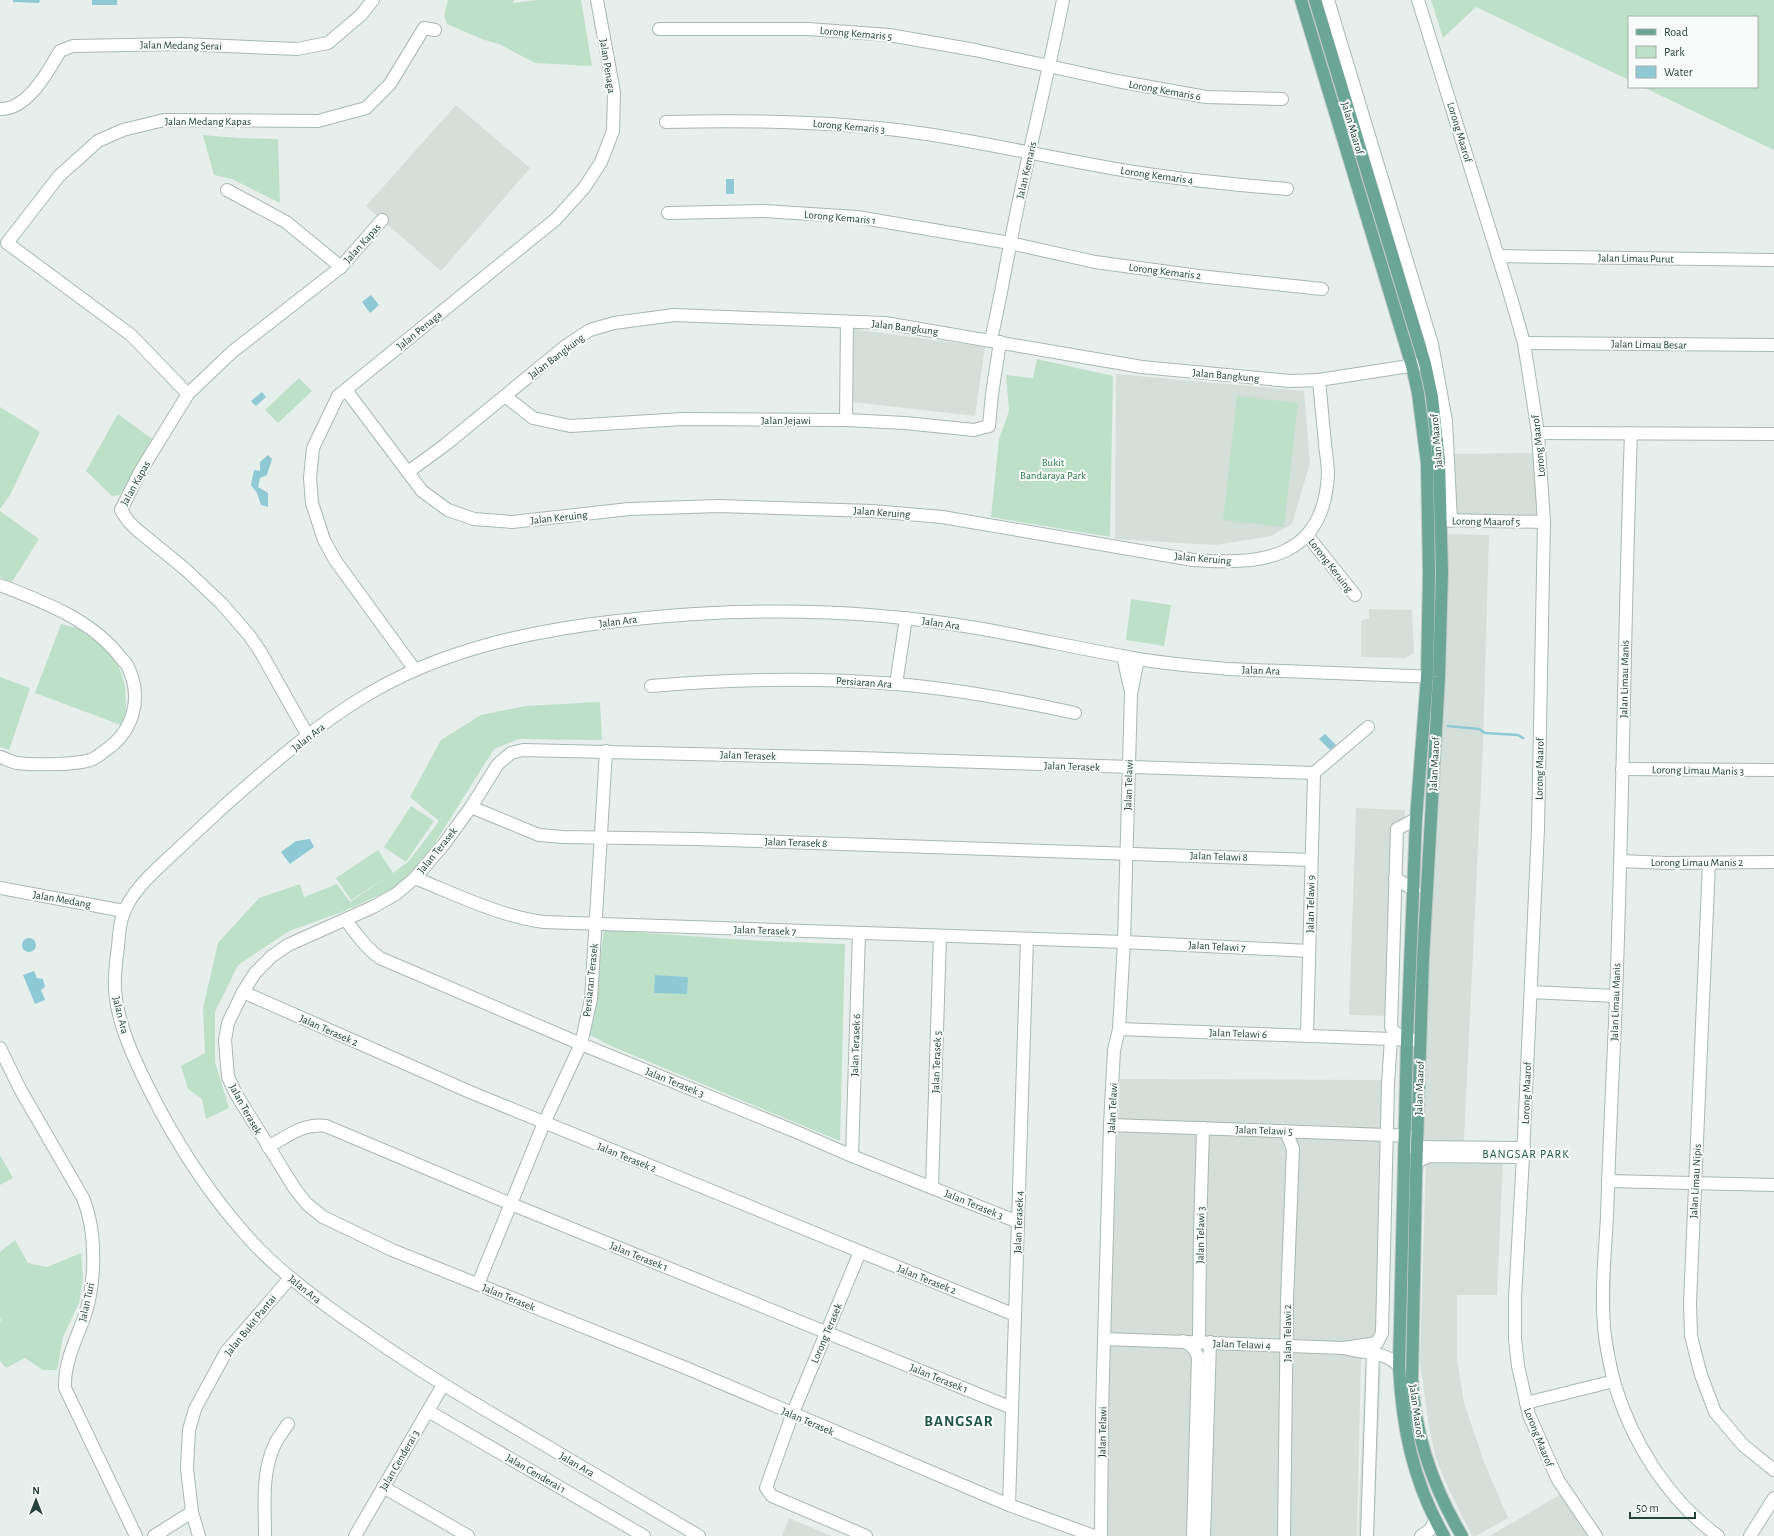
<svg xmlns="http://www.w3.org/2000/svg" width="1774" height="1536" font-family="'Alegreya Sans',sans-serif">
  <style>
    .built { fill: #d4dfda }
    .green { fill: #bfe0c8 }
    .water { fill: #8ec9d4 }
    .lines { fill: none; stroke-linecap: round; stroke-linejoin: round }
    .stream { stroke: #8ec9d4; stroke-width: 2.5 }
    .minor-casing { stroke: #a8b8b2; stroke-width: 14 }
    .major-casing { stroke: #c2cac8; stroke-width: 14 }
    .minor { stroke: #fff; stroke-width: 12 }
    .major { stroke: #6aa596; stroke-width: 12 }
    .labels { text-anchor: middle; stroke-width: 4; stroke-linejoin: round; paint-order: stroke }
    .street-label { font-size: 11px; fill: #24423a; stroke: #f7fbf9 }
    .park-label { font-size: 11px; fill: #2d7a4b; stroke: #f7fbf9 }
    .neighbourhood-label { font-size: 12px; letter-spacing: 1px; fill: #1f5548; stroke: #f7fbf9 }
    .district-label { font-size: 15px; font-weight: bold; letter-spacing: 1px; fill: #1f5548; stroke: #f7fbf9 }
  </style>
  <rect width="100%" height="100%" fill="#e6efeb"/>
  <!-- built -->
  <g class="built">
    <polygon points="456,105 530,168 441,271 366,206"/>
    <polygon points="853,329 985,347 975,416 853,402"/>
    <polygon points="1116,374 1304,391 1310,463 1292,524 1271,536 1215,545 1115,539"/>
    <polygon points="1536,453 1541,518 1455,517 1452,454"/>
    <polygon points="1446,534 1489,535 1483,745 1464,1141 1423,1140"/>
    <polygon points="1369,609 1412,610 1414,653 1405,658 1361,657 1361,621 1369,618"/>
    <polygon points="1356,808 1405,810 1398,1016 1349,1015"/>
    <polygon points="1120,1079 1385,1080 1378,1330 1361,1356 1357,1536 1101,1536"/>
    <polygon points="1426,1160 1503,1160 1497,1295 1457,1295 1457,1359 1464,1403 1484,1462 1508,1518 1476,1536 1472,1536 1447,1485 1436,1459 1429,1427 1420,1362"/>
    <polygon points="1365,1366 1381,1366 1374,1536 1358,1536"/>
    <polygon points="1561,1494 1592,1536 1490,1536"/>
    <polygon points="789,1518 831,1536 782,1536"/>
  </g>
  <!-- green -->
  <g class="green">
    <polygon points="448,0 514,0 513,3 539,0 581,0 592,66 535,63 501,45 482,39 447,24 444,16"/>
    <polygon points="1431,0 1774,0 1774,150 1643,87 1757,87 1757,17 1629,17 1629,80 1476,7 1443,38"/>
    <polygon points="203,135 238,138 278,139 280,203 232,179 214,175"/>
    <polygon points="1037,359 1113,376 1110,537 991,517 999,439 1009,411 1006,375 1033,378"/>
    <polygon points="299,378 312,391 278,423 265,410"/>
    <polygon points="1237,396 1298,403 1284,527 1223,520"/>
    <polygon points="0,407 40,432 10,495 0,509"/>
    <polygon points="118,414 152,439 120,495 112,496 86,471"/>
    <polygon points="0,511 39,539 12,582 0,577"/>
    <polygon points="1131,599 1171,605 1164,646 1126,640"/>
    <polygon points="61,624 78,628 108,649 118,664 125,686 126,711 121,725 35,693"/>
    <polygon points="0,677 30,688 9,750 0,747"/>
    <polygon points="600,702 602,740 519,739 494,749 425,859 393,889 342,912 289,931 238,965 215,1012 215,1062 229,1108 206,1119 202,1099 188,1089 181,1066 205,1053 203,1008 218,943 259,898 300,884 304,897 337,884 350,902 388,876 351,900 336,878 378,850 393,873 409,861 439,821 410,797 441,740 481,715 525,706"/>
    <polygon points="411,806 434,821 406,862 384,847"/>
    <polygon points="604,930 761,941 845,944 840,1141 611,1046 590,1035"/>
    <polygon points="0,1155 13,1178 0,1185"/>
    <polygon points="15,1240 28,1263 47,1267 81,1253 83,1279 79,1303 63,1337 57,1370 43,1370 25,1358 6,1368 0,1361 0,1322 1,1320 0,1318 0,1252"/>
  </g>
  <!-- water -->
  <g class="water">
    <polygon points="13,0 40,0 39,3 13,2"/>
    <rect x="92" y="0" width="25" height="5"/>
    <rect x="726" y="179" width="8" height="15"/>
    <polygon points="371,295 379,305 370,313 362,302"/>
    <polygon points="262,392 266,397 256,406 251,401"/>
    <polygon points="268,455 272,459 267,475 260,478 258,487 268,493 268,507 261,505 257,493 251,485 254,470 260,471 260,462"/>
    <polygon points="1325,734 1336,745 1330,750 1319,739"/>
    <polygon points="310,839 314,847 290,864 281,852 296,841"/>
    <circle cx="29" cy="945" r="7"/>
    <polygon points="34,971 37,978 43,979 45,987 41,990 45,1000 35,1004 23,975"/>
    <polygon points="655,975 688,977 687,994 654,993"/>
  </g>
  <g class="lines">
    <!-- stream -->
    <polyline class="stream" points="1448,726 1479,729 1485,733 1518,735 1523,738"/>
    <!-- minor casing -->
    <g class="minor-casing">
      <g id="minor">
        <polyline points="1328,0 1432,344 1446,421 1451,521"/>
        <polyline points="1418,0 1512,301 1524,343 1538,433 1544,522 1538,829 1523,1157 1515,1298 1515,1339 1518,1366 1529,1415 1558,1480 1596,1536"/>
        <polyline points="659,29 808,29 889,35 975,50 1117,81 1206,97 1282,99"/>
        <path d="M0 109C27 110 48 72 60 51L73 46 181 44 297 49 328 43 361 15 373 0"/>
        <path d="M666 122C746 120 825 121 905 131 984 141 1061 161 1140 173 1188 180 1238 185 1287 189"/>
        <polyline points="227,190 286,222 341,267"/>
        <polyline points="668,213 764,211 857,217 1010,243 1095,262 1199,276 1322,289"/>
        <polyline points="1498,256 1774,260"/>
        <path d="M991 340C1003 287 1011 234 1023 182 1036 121 1051 61 1063 0"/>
        <polyline points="1524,343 1774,345"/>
        <path d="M346 390 422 491 448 510 474 519 512 522 629 509 719 506 872 511 942 517 1193 560C1263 565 1324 559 1328 474 1328 464 1326 454 1325 444 1323 423 1321 401 1319 380"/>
        <polyline points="188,394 131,335 7,243 59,176 98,141 123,130 164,120 318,121 366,108 390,84 424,28 435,30"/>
        <polyline points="505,396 533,418 570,426 682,419 846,420 905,423 974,430 989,426 992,394 1000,342"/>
        <polyline points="846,420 847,322"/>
        <polyline points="1538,433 1774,434"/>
        <path d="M1631 433C1624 629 1623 826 1615 1023 1612 1087 1609 1152 1607 1217 1605 1253 1601 1290 1604 1326 1605 1344 1610 1365 1614 1382 1632 1442 1667 1499 1718 1536"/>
        <polyline points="408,472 445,445 567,345 590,330 614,323 674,315 885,323 1142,367 1290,381 1319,380 1422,364"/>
        <polyline points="1445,520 1544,522"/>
        <polyline points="1307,535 1355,595"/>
        <path d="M0 585C41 601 88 618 117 653 120 657 124 661 127 665 144 698 133 733 103 752 99 755 95 759 90 760 75 765 33 765 17 763 12 762 6 759 0 757"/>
        <polyline points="1123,656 1130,688"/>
        <polyline points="415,670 335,560 324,540 312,503 310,478 313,448 338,396 556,219 584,188 601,162 613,131 614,92 597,0"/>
        <polyline points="896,684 906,618"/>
        <path d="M651 686C733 679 814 677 896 684 957 689 1016 700 1075 713"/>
        <polyline points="308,736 260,651 249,635 221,603 185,569 136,529 128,521 121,510 140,472 188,394 232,352 341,267 382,220"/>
        <polyline points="1622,769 1774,770"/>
        <polyline points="471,807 539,835 563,837 696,839 1311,860"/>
        <polyline points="1621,861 1667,863 1774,862"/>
        <polyline points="1709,863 1690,1303 1691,1335 1695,1352 1701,1375 1715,1412 1743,1445 1774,1470"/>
        <path d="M415 878C457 895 499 916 544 922L1124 942 1309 951"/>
        <polyline points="1395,878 1414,890"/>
        <polyline points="0,888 124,911"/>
        <path d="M346 920C356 934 366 948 380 958L581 1044 799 1133 852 1156 1018 1222"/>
        <polyline points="243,992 470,1092 1015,1315"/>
        <polyline points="1531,992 1615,996"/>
        <polyline points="1119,1029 1418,1040"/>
        <polyline points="1307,1035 1314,773"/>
        <polyline points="1406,1039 1394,1032 1391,1027 1397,829 1416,819"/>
        <path d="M0 1048 20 1089 83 1198C97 1232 96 1284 84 1318 75 1342 64 1363 65 1388L136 1536"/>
        <polyline points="1110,1125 1414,1136"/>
        <path d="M268 1147C288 1136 303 1123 326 1126L511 1204 1012 1408"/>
        <polyline points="1407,1147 1524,1148"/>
        <polyline points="852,1156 859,933"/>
        <polyline points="1417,1162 1429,1156 1523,1157"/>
        <polyline points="1608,1181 1774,1185"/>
        <polyline points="932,1187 940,936"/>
        <polyline points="860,1252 792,1415 766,1488 772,1496 866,1536"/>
        <polyline points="478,1284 544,1123 581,1044 591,999 606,751"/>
        <path d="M1105 1339 1344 1348C1363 1354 1384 1350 1399 1366"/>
        <polyline points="1183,1341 1192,1346 1198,1356 1193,1536"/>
        <polyline points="1199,1342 1200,1233 1203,1128"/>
        <polyline points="1344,1348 1377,1343 1382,1333 1388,1084 1391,1039"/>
        <polyline points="1526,1403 1614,1381"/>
        <polyline points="428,1411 644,1536"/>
        <polyline points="383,1487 468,1536"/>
        <polyline points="1009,1505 1027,939"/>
        <polyline points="154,1536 192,1512"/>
        <polyline points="199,1536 192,1512 187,1468 189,1430 195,1409 226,1352 290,1278"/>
        <path d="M265 1536C265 1505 261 1471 276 1442 279 1436 284 1430 288 1424"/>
        <polyline points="355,1536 443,1385"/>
        <path d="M699 1536C629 1495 559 1453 489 1412 443 1385 399 1357 355 1326 320 1302 286 1277 256 1246 212 1199 178 1147 149 1089 134 1059 117 1023 115 989 114 975 116 961 118 947 119 937 119 925 123 915 132 889 157 869 176 851 194 834 212 817 231 800 272 764 318 724 365 696 441 650 529 631 617 621 736 607 859 608 977 628 1029 637 1081 649 1133 658 1164 664 1197 666 1228 669L1436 677"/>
        <polyline points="1094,1536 1009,1505 686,1368 392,1250 323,1217 307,1204 295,1189 236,1094 228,1077 225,1040 228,1023 243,992 255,973 272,956 288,945 373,907 396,894 415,878 444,844 471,807 498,764 511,753 523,750 858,758 1314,773 1368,727"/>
        <polyline points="1101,1536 1102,1412 1110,1125 1114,1050 1119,1029 1124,942 1131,694 1138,659"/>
        <polyline points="1204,1536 1210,1342"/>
        <polyline points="1284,1536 1287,1300 1293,1149 1286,1131"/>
        <polyline points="1367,1536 1373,1353"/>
        <polyline points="1421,1536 1430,1530 1435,1521"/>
        <polyline points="1750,1536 1774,1498"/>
      </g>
    </g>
    <!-- major casing -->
    <g class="major-casing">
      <g id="major">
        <path d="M1301 0 1412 366 1418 393 1427 463 1429 573 1427 677 1416 819 1407 1040 1399 1366C1402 1427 1413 1482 1444 1536"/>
        <path d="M1315 0 1425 364 1432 397 1439 461 1442 572 1439 677 1423 959 1416 1177 1412 1380C1415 1435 1434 1489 1462 1536"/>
      </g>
    </g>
    <!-- minor -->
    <use href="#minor" class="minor"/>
    <!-- major -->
    <use href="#major" class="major"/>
  </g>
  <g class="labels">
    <!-- street labels -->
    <g class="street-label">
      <text transform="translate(856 33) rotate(5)" y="4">Lorong Kemaris 5</text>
      <text transform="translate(181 45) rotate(1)" y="4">Jalan Medang Serai</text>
      <text transform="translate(608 66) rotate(81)" y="4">Jalan Penaga</text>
      <text transform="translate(1165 90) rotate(10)" y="4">Lorong Kemaris 6</text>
      <text x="208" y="125">Jalan Medang Kapas</text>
      <text transform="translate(849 126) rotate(5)" y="4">Lorong Kemaris 3</text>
      <text transform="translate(1353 128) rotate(73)" y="4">Jalan Maarof</text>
      <text transform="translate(1460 132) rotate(73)" y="4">Lorong Maarof</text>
      <text transform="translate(1026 170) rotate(-77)" y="4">Jalan Kemaris</text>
      <text transform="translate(1157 175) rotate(8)" y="4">Lorong Kemaris 4</text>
      <text transform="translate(840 217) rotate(5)" y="4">Lorong Kemaris 1</text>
      <text transform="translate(362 243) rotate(-48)" y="4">Jalan Kapas</text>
      <text transform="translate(1636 258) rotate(1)" y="4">Jalan Limau Purut</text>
      <text transform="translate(1165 271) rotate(7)" y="4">Lorong Kemaris 2</text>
      <text transform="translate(905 327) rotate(7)" y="4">Jalan Bangkung</text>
      <text transform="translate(419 330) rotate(-39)" y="4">Jalan Penaga</text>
      <text transform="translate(1649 344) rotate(1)" y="4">Jalan Limau Besar</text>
      <text transform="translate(556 356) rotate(-37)" y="4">Jalan Bangkung</text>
      <text transform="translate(1226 375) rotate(5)" y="4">Jalan Bangkung</text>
      <text x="786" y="424">Jalan Jejawi</text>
      <text transform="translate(1436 441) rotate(-95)" y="4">Jalan Maarof</text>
      <text transform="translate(1538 446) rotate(-96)" y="4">Lorong Maarof</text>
      <text transform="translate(135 483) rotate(-61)" y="4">Jalan Kapas</text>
      <text transform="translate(882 512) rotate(4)" y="4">Jalan Keruing</text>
      <text transform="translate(559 517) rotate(-6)" y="4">Jalan Keruing</text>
      <text transform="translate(1486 521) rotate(1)" y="4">Lorong Maarof 5</text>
      <text transform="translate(1203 558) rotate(5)" y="4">Jalan Keruing</text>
      <text transform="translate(1331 565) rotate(52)" y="4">Lorong Keruing</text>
      <text transform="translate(618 621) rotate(-7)" y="4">Jalan Ara</text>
      <text transform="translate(941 623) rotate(8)" y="4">Jalan Ara</text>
      <text transform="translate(1261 670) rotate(2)" y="4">Jalan Ara</text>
      <text transform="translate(1624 679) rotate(-89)" y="4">Jalan Limau Manis</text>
      <text transform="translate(864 682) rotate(4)" y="4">Persiaran Ara</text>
      <text transform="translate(308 737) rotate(-38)" y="4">Jalan Ara</text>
      <text transform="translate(748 755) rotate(2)" y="4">Jalan Terasek</text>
      <text transform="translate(1434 764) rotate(-87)" y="4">Jalan Maarof</text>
      <text transform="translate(1072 766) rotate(2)" y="4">Jalan Terasek</text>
      <text transform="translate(1539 769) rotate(-89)" y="4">Lorong Maarof</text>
      <text transform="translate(1698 770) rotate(1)" y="4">Lorong Limau Manis 3</text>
      <text transform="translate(1128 785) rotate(-88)" y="4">Jalan Telawi</text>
      <text transform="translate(796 842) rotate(2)" y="4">Jalan Terasek 8</text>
      <text transform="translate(437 850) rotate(-51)" y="4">Jalan Terasek</text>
      <text transform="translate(1219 856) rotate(2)" y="4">Jalan Telawi 8</text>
      <text x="1697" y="866">Lorong Limau Manis 2</text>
      <text transform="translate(62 899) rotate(10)" y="4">Jalan Medang</text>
      <text transform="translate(1310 904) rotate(-89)" y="4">Jalan Telawi 9</text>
      <text transform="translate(765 930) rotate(2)" y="4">Jalan Terasek 7</text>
      <text transform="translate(1217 946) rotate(3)" y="4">Jalan Telawi 7</text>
      <text transform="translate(590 980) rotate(-84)" y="4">Persiaran Terasek</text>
      <text transform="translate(1615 1002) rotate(-88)" y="4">Jalan Limau Manis</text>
      <text transform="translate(121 1015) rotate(76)" y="4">Jalan Ara</text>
      <text transform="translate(329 1030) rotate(24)" y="4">Jalan Terasek 2</text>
      <text transform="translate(1238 1033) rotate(2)" y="4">Jalan Telawi 6</text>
      <text transform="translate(855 1045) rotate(-88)" y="4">Jalan Terasek 6</text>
      <text transform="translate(936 1062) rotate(-88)" y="4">Jalan Terasek 5</text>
      <text transform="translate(675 1082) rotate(22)" y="4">Jalan Terasek 3</text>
      <text transform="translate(1419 1088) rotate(-88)" y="4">Jalan Maarof</text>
      <text transform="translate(1526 1093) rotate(-88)" y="4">Lorong Maarof</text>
      <text transform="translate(1112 1108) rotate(-87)" y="4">Jalan Telawi</text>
      <text transform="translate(246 1109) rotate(61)" y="4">Jalan Terasek</text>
      <text transform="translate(1264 1130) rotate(2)" y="4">Jalan Telawi 5</text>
      <text transform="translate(627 1157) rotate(22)" y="4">Jalan Terasek 2</text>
      <text transform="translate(1695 1181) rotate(-87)" y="4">Jalan Limau Nipis</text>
      <text transform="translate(974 1204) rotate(22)" y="4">Jalan Terasek 3</text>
      <text transform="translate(1018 1222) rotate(-88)" y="4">Jalan Terasek 4</text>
      <text transform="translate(1200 1235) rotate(-89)" y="4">Jalan Telawi 3</text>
      <text transform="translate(639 1256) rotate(22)" y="4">Jalan Terasek 1</text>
      <text transform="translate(927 1279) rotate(22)" y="4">Jalan Terasek 2</text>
      <text transform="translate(305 1289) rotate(39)" y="4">Jalan Ara</text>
      <text transform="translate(509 1297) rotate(22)" y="4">Jalan Terasek</text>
      <text transform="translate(86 1302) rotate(-77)" y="4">Jalan Turi</text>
      <text transform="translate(250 1325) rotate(-51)" y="4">Jalan Bukit Pantai</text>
      <text transform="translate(826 1333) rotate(-67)" y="4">Lorong Terasek</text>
      <text transform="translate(1287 1333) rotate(-90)" y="4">Jalan Telawi 2</text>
      <text transform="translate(1242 1344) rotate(2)" y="4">Jalan Telawi 4</text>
      <text transform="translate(939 1378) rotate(22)" y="4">Jalan Terasek 1</text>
      <text transform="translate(1417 1411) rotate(82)" y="4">Jalan Maarof</text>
      <text transform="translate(808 1421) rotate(23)" y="4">Jalan Terasek</text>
      <text transform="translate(1102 1432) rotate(-89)" y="4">Jalan Telawi</text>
      <text transform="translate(1539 1437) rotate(68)" y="4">Lorong Maarof</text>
      <text transform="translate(399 1460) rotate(-60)" y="4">Jalan Cenderai 3</text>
      <text transform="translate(577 1464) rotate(30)" y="4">Jalan Ara</text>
      <text transform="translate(536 1473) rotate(30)" y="4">Jalan Cenderai 1</text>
    </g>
    <!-- park labels -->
    <g class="park-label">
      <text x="1053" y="466">Bukit<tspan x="1053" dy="13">Bandaraya Park</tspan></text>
    </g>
    <!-- neighbourhood labels -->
    <g class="neighbourhood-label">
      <text x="1526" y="1158">BANGSAR PARK</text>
    </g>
    <!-- district labels -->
    <g class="district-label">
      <text x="959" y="1426">BANGSAR</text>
    </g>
  </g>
  <!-- legend -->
  <rect x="1628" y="16" width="130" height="72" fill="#f7fbf9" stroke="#a3b1ad"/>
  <rect x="1636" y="29" width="20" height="6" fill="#6aa596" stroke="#a3b1ad"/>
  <text x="1664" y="36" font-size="12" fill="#24423a">Road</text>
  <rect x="1636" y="46" width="20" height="12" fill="#bfe0c8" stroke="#a3b1ad"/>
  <text x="1664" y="56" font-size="12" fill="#24423a">Park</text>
  <rect x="1636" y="66" width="20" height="12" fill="#8ec9d4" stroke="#a3b1ad"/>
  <text x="1664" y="76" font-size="12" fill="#24423a">Water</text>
  <!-- north arrow -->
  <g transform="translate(36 1500)" stroke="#f7fbf9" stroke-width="3" paint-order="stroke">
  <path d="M0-3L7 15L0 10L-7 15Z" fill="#24423a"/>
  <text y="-6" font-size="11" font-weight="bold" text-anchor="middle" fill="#24423a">N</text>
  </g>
  <!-- scale -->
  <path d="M1630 1512v6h65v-6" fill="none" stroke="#24423a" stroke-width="2"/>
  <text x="1636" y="1512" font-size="12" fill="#24423a" stroke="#f7fbf9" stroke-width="3" paint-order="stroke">50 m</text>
</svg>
